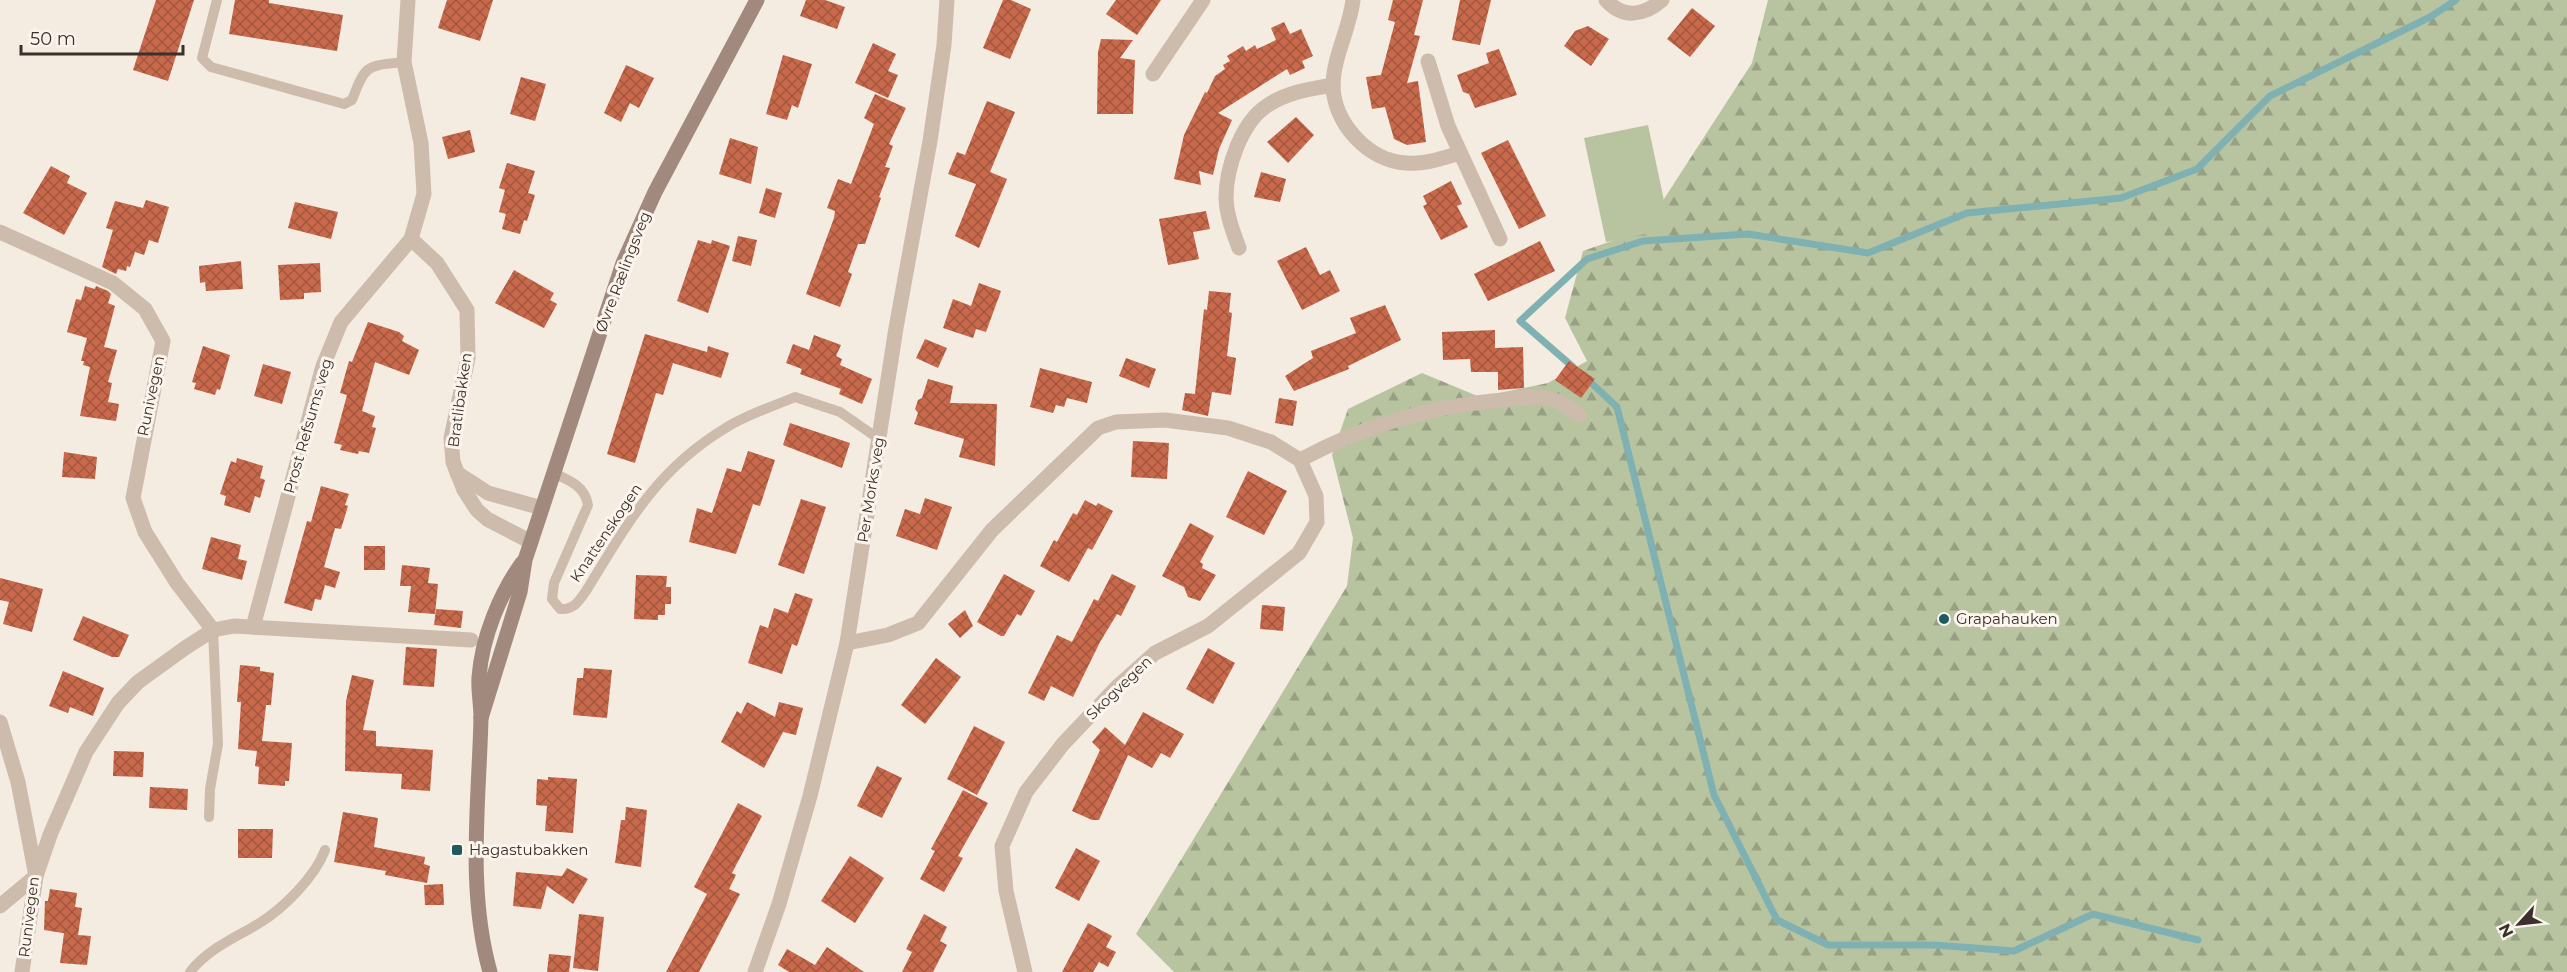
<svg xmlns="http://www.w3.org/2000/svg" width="2567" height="972" font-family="Montserrat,sans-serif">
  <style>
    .forest { fill: url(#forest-firs) }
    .garden { fill: #b8c4a0 }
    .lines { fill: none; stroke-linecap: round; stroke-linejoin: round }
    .stream { stroke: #7fb0b2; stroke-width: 7 }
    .building { fill: url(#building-cross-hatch) }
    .service { stroke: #cdbbac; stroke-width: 10 }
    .minor { stroke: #cdbbac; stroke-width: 15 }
    .secondary { stroke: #a18a7d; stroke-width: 15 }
    .poi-dot { fill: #1f5a5e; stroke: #fbf5ee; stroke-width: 2 }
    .labels { text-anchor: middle; stroke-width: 6; stroke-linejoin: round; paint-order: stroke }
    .street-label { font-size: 15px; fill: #3b302b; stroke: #fbf5ee }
    .poi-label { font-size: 15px; fill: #3b302b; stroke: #fbf5ee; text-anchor: start }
  </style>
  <defs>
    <pattern id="forest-firs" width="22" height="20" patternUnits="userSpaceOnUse" patternTransform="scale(1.5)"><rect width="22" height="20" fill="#b8c4a0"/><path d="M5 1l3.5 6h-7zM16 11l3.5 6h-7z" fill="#97a083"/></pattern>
    <pattern id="building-cross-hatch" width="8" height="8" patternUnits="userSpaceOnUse" patternTransform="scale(1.5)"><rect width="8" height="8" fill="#c8694b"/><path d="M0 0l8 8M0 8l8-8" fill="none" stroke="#a4573f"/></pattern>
  </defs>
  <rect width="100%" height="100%" fill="#f4ebe1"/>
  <!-- forest -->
  <polygon class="forest" points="1768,0 2567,0 2567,972 1174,972 1136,934 1347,586 1353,538 1332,455 1348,409 1422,373 1480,397 1548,383 1587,361 1565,318 1583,251 1652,227 1662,202 1752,63"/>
  <!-- garden -->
  <polygon class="garden" points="1648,125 1670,229 1606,242 1584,138"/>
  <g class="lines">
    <!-- stream -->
    <g class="stream">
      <polyline points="1573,367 1520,321 1587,259 1643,241 1748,234 1868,253 1967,213 2121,198 2197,169 2270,96 2430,17 2456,0"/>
      <polyline points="1586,378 1617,407 1714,795 1777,920 1828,945 1935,945 2014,951 2093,914 2198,940"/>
    </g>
  </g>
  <!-- building -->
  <g class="building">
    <polygon points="156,0 194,0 168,81 133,70"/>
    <polygon points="235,0 269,0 269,3 343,15 337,51 229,34"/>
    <polygon points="447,0 493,0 480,41 438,28"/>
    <polygon points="806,0 825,0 845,7 837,29 800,16"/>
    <polygon points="1003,0 1011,0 1031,9 1010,59 983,48"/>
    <polygon points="1116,0 1161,0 1137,35 1106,14"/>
    <polygon points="1393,0 1423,0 1414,35 1420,36 1407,83 1418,81 1426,142 1407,145 1394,139 1385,107 1372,109 1366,77 1381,75 1395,22 1388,20"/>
    <polygon points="1460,0 1491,0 1480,45 1452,40"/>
    <polygon points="1692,8 1715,26 1690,57 1667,39"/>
    <polygon points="1284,22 1290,34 1301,29 1313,56 1302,61 1305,68 1290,75 1287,69 1218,113 1232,120 1219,149 1213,175 1199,171 1201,185 1174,179 1184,135 1205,92 1207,93 1215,76 1225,69 1223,65 1230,61 1227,56 1243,46 1246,51 1255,45 1257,49 1276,40 1271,28"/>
    <polygon points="1588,26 1609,39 1591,66 1564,46 1575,31"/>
    <polygon points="1101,39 1133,40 1120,58 1135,60 1133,114 1097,114 1098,52"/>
    <polygon points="873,43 896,54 888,71 898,75 888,98 855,83"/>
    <polygon points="1499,49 1517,95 1475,108 1469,94 1463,92 1457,75 1489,63 1486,53"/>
    <polygon points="783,55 812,64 798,108 792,105 787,120 766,114"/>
    <polygon points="626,65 654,78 639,108 630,103 621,122 604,113"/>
    <polygon points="521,77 546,84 535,121 510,114"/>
    <polygon points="875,94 906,108 889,144 893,146 885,167 890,168 879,197 881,198 865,244 858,244 848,272 852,274 840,307 806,294 834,218 835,211 827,208 838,179 851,184 874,124 864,118"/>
    <polygon points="987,101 1015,112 990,172 1007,179 979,248 955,236 976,184 948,174 957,152 965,155"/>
    <polygon points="1296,117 1314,135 1288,163 1267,142"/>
    <polygon points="470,130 475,152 448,159 442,137"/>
    <polygon points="730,138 758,147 751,184 719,174"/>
    <polygon points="1508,140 1546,216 1519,229 1481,153"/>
    <polygon points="507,163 535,171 528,193 535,195 527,221 524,220 520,234 502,229 506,214 499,212 505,190 499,188"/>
    <polygon points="51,166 70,176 67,183 87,193 64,235 23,213"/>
    <polygon points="1261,172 1286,179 1280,202 1254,197"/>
    <polygon points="1451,181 1462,204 1457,206 1468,227 1441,240 1423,206 1427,204 1423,196"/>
    <polygon points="766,188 782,193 775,218 759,213"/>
    <polygon points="146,200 169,207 158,243 149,240 144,255 135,252 130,267 127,266 126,271 118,269 116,274 102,267 113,230 106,228 115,201 143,208"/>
    <polygon points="295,202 338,212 331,239 288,228"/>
    <polygon points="1206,211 1210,229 1193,232 1199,259 1168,265 1159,219"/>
    <polygon points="738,236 757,240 751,266 732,261"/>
    <polygon points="698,240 711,244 712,240 730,246 708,313 677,301"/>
    <polygon points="1540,241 1555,271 1488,301 1474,274"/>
    <polygon points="1306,247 1320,275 1330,270 1340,291 1302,310 1277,261"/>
    <polygon points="241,261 243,289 206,291 205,282 200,283 199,266"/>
    <polygon points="320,263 321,292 304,293 304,299 280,300 278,265"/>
    <polygon points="514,270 554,293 550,300 557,304 544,328 495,303"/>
    <polygon points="979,283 1001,291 986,332 976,329 973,338 943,328 953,299 971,306"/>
    <polygon points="85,286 95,289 96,286 108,291 111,294 108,303 115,306 104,347 117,350 108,382 112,383 108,402 119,404 116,421 80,416 90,367 83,365 84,361 81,361 87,338 67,332 76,299 81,300"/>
    <polygon points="1209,291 1231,293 1229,312 1232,313 1227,356 1236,358 1231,395 1212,392 1208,416 1182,410 1185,393 1195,394 1204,309 1207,310"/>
    <polygon points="1385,305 1401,340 1348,366 1349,369 1294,391 1285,376 1313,358 1311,351 1356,333 1350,318"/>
    <polygon points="368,322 399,332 404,336 402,341 419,350 409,375 375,362 362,411 375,416 372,427 376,428 369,453 359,451 358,454 340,450 342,445 334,443 347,395 340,393 349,361 352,362"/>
    <polygon points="1495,330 1495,348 1523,347 1524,388 1498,390 1498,372 1471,372 1470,359 1443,360 1442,332"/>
    <polygon points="645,334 707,352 708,346 729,353 721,378 673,363 663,395 656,393 635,463 607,454"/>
    <polygon points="814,335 841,345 836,356 842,359 840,365 872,379 862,404 839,394 841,389 800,374 802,369 786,363 793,344 809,350"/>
    <polygon points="925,339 947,348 938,368 916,358"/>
    <polygon points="203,346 230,355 220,390 217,389 215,395 194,389 196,383 192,382"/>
    <polygon points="1126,358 1156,369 1149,388 1119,376"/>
    <polygon points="1569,361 1595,379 1581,398 1555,380"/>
    <polygon points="263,364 291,372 282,404 254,396"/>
    <polygon points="1040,368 1092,382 1087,403 1067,398 1064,407 1056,405 1053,413 1030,407"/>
    <polygon points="928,379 953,386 950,403 997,404 995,466 959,457 964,439 914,424 918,413 915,409 918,400 922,398"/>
    <polygon points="1279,398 1297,401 1293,426 1275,423"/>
    <polygon points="790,423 850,443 842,468 783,445"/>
    <polygon points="1133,441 1169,443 1167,479 1131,477"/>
    <polygon points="748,451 775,460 760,506 753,504 736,554 689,542 697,508 712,513 727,468 741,472"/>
    <polygon points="64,452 97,457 95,479 62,477"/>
    <polygon points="237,458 263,466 260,478 265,480 260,498 255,496 250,513 224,505 226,496 220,494 231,461 236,463"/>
    <polygon points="1248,471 1287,491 1264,535 1226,517"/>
    <polygon points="321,486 349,494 345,505 348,506 341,529 335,528 324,567 340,572 335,588 325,585 321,600 315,599 312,611 284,603 307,521 311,522"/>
    <polygon points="925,498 952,507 937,550 896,536 905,509 920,514"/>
    <polygon points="801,499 826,507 804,574 778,565"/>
    <polygon points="1085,500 1096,506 1098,503 1113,511 1092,550 1088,548 1069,582 1040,566 1054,540 1057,542 1073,513 1077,515"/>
    <polygon points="1190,523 1214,536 1200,562 1203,564 1202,568 1216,575 1200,601 1188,597 1184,587 1162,576"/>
    <polygon points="211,537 241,545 238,559 247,561 242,580 202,569"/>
    <rect x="364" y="546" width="21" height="24"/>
    <polygon points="402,565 430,568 428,583 438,584 435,614 408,612 411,586 400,586"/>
    <polygon points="1004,574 1035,591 1021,616 1017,614 1004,636 1001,636 977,622"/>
    <polygon points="1112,574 1136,586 1121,616 1117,614 1100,642 1073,697 1051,686 1044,701 1028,693 1057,635 1072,642 1094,599 1098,601"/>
    <polygon points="636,575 667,576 666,587 671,587 671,604 665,604 665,615 658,615 658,620 634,619"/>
    <polygon points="0,578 43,589 32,632 3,624 9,602 0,600"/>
    <polygon points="795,593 813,599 797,646 792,644 782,674 748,663 760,625 768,628 774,608 788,613"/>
    <polygon points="1262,605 1285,607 1283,631 1260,629"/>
    <polygon points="436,609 463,611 461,628 434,625"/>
    <polygon points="965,610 973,626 960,638 948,624"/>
    <polygon points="83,616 129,635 119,657 112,657 73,640"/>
    <polygon points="406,647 437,649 434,687 403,685"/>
    <polygon points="1208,648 1235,663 1213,704 1186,689"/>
    <polygon points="936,658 961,677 925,724 901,705"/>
    <polygon points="240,665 260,667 260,671 274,673 271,705 266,705 262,741 292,743 289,781 285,781 285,786 258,784 259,767 255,766 257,751 238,749 241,702 237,702"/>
    <polygon points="584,668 612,670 607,718 573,715 577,678 583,678"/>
    <polygon points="63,671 104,688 93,716 70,707 68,713 49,706"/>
    <polygon points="352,675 374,680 363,730 376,731 376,746 433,750 430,791 401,789 402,774 345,771 346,701"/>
    <polygon points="747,702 775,717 779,702 803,708 796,735 783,732 764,768 721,742 737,711 741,714"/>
    <polygon points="1143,712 1184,734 1170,758 1161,753 1152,768 1128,755 1099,820 1092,820 1072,811 1100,750 1092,742 1105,727 1125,745"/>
    <polygon points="974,726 1005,742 977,795 947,779"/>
    <polygon points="114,751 144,752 143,777 113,776"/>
    <polygon points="877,766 902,778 882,818 857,806"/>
    <polygon points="548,777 577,779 573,833 545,831 547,806 536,805 537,779 548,780"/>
    <polygon points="150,787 188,789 187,810 149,808"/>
    <polygon points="963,790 988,803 958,856 963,858 944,892 920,879 935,851 931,849"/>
    <polygon points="738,803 762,816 732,873 736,875 729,889 740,894 699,972 666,972 707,894 694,887"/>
    <polygon points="626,807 647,810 641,867 615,863 621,820 625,820"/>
    <polygon points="343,812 378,818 374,847 425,857 424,864 430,866 427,883 385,875 386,871 334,862"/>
    <polygon points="238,829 273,829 272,858 238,858"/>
    <polygon points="1076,848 1100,861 1079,901 1055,888"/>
    <polygon points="850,856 884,878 855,923 821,901"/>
    <polygon points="567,868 588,879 573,904 547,886 541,909 513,906 516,872 562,876"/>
    <polygon points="443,884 444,905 425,905 424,885"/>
    <polygon points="50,889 77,893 75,907 82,908 78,935 91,936 87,965 60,963 64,933 69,934 44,930 45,901 48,901"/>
    <polygon points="579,914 604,917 598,971 573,968"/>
    <polygon points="924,914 947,927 940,941 947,945 933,972 902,972 912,952 906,949"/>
    <polygon points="1088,923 1112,936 1106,947 1116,952 1108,967 1099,962 1093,972 1062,972"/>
    <polygon points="827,947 864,972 789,972 778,965 787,949 815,965"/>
    <polygon points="549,954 571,956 569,972 547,972"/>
  </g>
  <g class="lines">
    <!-- service -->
    <g class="service">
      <path d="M217 0 202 58 211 67 344 104 352 100C366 64 366 66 404 62"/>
      <path d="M553 473C569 480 585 486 588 505L554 583 552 599 560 609C574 610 579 601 586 591 627 525 655 471 724 429 745 415 772 407 795 397L840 412 879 439"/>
      <polyline points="209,817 210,789 218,744 213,630"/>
      <path d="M190 972C208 949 233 939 258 924 283 909 315 877 325 850"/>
    </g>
    <!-- minor -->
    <g class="minor">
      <path d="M1353 0C1350 28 1333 57 1333 86 1334 123 1368 161 1406 163 1424 165 1443 158 1460 153"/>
      <path d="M1606 0C1623 19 1644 16 1662 0"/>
      <polyline points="1428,61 1448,126 1500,239"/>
      <polyline points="1153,74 1203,0"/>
      <polyline points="0,232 113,283 145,309 163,341 133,498 145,532 177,583 213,630"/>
      <polyline points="411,239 437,263 467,310 468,358 451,438 453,462 464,490 477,510 487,519 531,542"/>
      <path d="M1239 248C1233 232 1227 216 1226 199 1226 168 1241 122 1268 105 1288 92 1310 89 1333 85"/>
      <path d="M1300 460C1363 426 1431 406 1502 400 1520 398 1539 394 1557 401 1565 404 1573 411 1580 415"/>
      <polyline points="457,473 488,493 542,508"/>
      <polyline points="253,627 323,366 341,322 411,239 424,194 421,143 404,62 408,0"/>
      <polyline points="847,643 888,635 918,623 992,530 1098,428 1116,422 1165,420 1228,428 1271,442 1300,460 1316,496 1317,522 1299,553 1208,626 1155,653 1118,686 1063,744 1026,792 1002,846 1006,891 1025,972"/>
      <polyline points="0,722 18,782 36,876 22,972"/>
      <polyline points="0,906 36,876 50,835 86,752 118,703 138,682 185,648 213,630 234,626 471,640"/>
      <polyline points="755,972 779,904 810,796 847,643 896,328 930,141 944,45 947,0"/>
    </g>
    <!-- secondary -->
    <g class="secondary">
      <polyline points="481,718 520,592 525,560 623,263 655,192 757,0"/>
      <path d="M490 972C467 890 479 802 481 718 481 704 478 690 479 677 482 637 500 594 522 563"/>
    </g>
  </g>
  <!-- markers -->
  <g class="poi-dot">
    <circle cx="1944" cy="619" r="6"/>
    <rect x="451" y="844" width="12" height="12" rx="3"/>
  </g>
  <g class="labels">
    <!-- street labels -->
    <g class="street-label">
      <text transform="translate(623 272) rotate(-69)" y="5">Øvre Rælingsveg</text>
      <text transform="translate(151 396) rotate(-78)" y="5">Runivegen</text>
      <text transform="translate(460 400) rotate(-82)" y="5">Bratlibakken</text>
      <text transform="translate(308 426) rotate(-74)" y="5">Prost Refsums veg</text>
      <text transform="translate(871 490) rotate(-81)" y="5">Per Morks veg</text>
      <text transform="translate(606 533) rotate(-56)" y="5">Knattenskogen</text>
      <text transform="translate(1119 688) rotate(-44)" y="5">Skogvegen</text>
      <text transform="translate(29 917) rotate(-83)" y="5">Runivegen</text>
    </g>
    <!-- poi labels -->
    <g class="poi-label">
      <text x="1956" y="624">Grapahauken</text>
      <text x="469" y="855">Hagastubakken</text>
    </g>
  </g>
  <!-- north arrow -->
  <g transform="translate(2519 924) rotate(243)" stroke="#fbf5ee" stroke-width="4.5" paint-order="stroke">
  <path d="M0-4.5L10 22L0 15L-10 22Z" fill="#3b302b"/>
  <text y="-9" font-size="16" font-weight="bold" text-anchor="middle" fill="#3b302b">N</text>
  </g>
  <!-- scale -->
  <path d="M21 45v9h162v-9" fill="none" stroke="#3b302b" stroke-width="3"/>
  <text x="30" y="45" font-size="18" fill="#3b302b" stroke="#fbf5ee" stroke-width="4.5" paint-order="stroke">50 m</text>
</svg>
